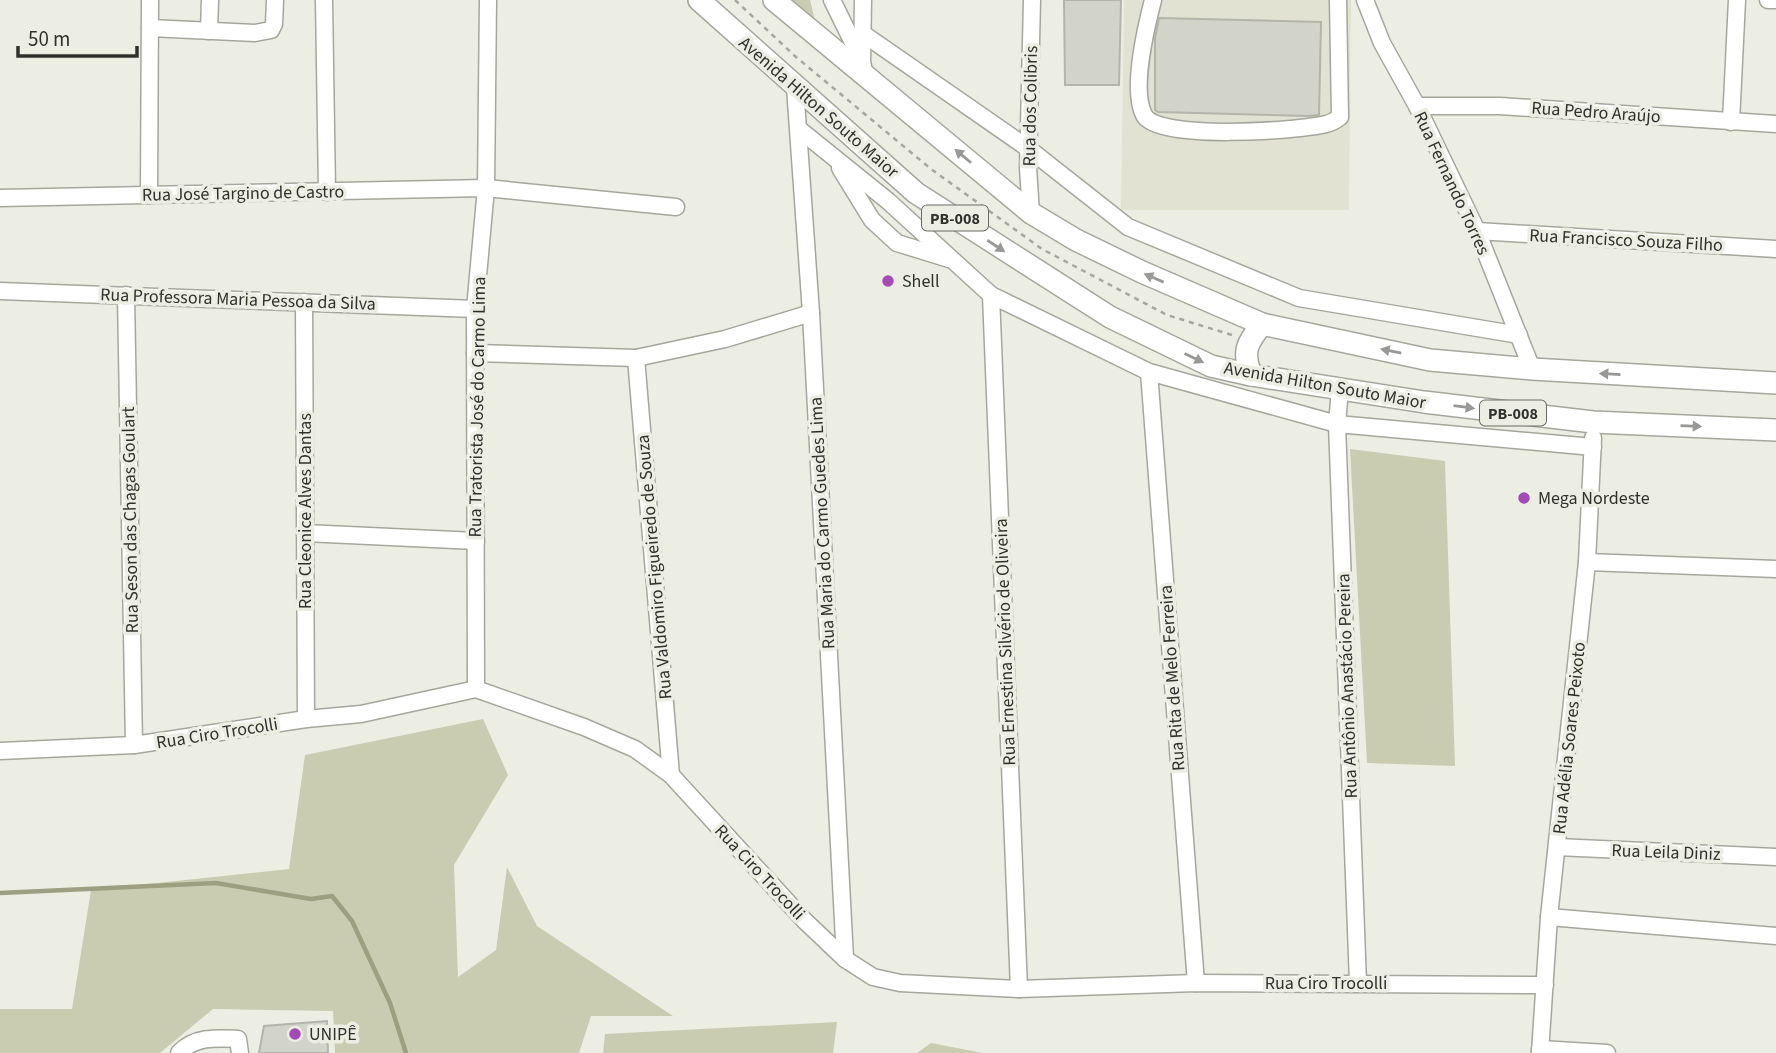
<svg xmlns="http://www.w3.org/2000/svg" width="1776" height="1053" font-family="'Source Sans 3',sans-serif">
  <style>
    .built { fill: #e1e2d1 }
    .green { fill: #caccb1 }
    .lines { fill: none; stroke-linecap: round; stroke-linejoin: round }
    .stream { stroke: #9d9f81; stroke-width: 4.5 }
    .building { fill: #d3d4c9; stroke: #b3b4aa; stroke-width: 2 }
    .minor-casing { stroke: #a6a79c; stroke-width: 19 }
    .major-casing { stroke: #a6a79c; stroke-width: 24 }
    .path { stroke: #a5a69d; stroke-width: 2.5; stroke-dasharray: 5 5; stroke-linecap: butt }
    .minor { stroke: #fff; stroke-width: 16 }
    .major { stroke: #fff; stroke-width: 21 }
    .oneway { fill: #989896 }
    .poi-dot { fill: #a34ab6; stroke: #edeee3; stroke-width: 2.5 }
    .labels { text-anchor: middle; stroke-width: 7; stroke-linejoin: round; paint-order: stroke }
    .shield { fill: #edeee3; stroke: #696a64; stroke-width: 2 }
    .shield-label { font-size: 16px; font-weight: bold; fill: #30312d }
    .street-label { font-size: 18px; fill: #30312d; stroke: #edeee3 }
    .poi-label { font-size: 18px; fill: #30312d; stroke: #edeee3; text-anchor: start }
  </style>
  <rect width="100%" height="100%" fill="#edeee3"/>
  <!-- built -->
  <polygon class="built" points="1124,0 1351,0 1349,210 1121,210"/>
  <!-- green -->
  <g class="green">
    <polygon points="771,0 810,0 821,46"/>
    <polygon points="1350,449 1445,461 1455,766 1367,763"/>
    <polygon points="483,719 508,775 454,865 458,977 496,950 507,867 537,926 673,1016 591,1016 579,1053 335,1053 333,1011 213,1009 160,1053 0,1053 0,1009 72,1009 91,890 289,869 305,755"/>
    <polygon points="837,1022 833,1053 603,1053 605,1034"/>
    <polygon points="931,1043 983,1053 917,1053"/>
  </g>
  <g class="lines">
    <!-- stream -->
    <polyline class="stream" points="0,893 216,883 311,899 332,896 352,921 390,1003 406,1053"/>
  </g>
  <!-- building -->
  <g class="building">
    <polygon points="1064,0 1121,0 1119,85 1065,85"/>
    <polygon points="1159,18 1321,22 1319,115 1309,116 1158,112 1155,110 1155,38"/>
    <polygon points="327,1021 328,1053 259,1053 264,1026"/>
  </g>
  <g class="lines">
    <!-- minor casing -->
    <g class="minor-casing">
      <g id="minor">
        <polyline points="324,0 327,192"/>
        <polyline points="832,0 861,59"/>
        <polyline points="863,0 862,62 865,75"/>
        <path d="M1153 0C1146 27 1131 90 1144 115 1157 141 1298 131 1326 124 1331 123 1336 120 1340 117L1338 0"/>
        <polyline points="1365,0 1382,43 1417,106 1477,231 1532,369"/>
        <polyline points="1768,0 1776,0"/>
        <polyline points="150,28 255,33 271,30 274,24 275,0"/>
        <polyline points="209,31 210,0"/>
        <polyline points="862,33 1029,149 1128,227 1299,298 1519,335"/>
        <polyline points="795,87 811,313 845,959"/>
        <polyline points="1417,106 1500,106 1776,124"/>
        <polyline points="1731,122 1737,0"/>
        <polyline points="800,130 888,201 991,295 1149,372 1337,424 1593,447"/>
        <polyline points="840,168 872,220 897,243 949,259"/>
        <polyline points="149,195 150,0"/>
        <polyline points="0,198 486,188 676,207"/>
        <polyline points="1031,213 1028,168 1032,0"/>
        <polyline points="1477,231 1776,249"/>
        <polyline points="0,291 475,309"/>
        <polyline points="126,295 134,745"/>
        <polyline points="991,295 1019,989"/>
        <polyline points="304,302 306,719"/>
        <polyline points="475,353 636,358 725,339 811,313"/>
        <polyline points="636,358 671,775"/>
        <polyline points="1149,372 1196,983"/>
        <polyline points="1340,389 1337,424 1358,983"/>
        <polyline points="305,533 476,541"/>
        <polyline points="1587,562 1776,569"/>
        <polyline points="476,689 475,309 486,188 488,0"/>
        <polyline points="0,751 134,745 306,719 361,714 476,689 584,727 635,749 671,775 805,921 845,959 873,977 900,983 1019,989 1196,983 1545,985"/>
        <polyline points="1557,847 1776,857"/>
        <polyline points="1549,917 1776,936"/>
        <polyline points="1540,1049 1607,1053"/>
        <path d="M179 1053C195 1036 217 1038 238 1039L240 1053"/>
        <polyline points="1540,1053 1549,917 1587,562 1593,438"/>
      </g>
    </g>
    <!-- major casing -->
    <g class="major-casing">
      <g id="major">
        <polyline points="699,0 916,193 1110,317 1211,366 1251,375 1424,402 1593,422 1776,430"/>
        <polyline points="774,0 1031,213 1076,240 1142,272 1262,324 1430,360 1532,369 1776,383"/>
        <path d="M1251 375C1242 351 1247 343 1262 324"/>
      </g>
    </g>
    <!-- path -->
    <polyline class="path" points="735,0 796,57 931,169 1042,249 1167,315 1232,335"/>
    <!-- minor -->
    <use href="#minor" class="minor"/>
    <!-- major -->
    <use href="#major" class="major"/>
  </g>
  <!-- one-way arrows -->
  <defs><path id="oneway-solid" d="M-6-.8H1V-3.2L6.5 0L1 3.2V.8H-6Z" transform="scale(1.75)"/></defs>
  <g class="oneway">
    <use href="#oneway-solid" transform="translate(963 156) rotate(-140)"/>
    <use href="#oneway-solid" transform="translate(996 246) rotate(34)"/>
    <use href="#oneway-solid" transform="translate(1154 278) rotate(-157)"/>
    <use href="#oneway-solid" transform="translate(1391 351) rotate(-168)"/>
    <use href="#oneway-solid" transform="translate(1194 358) rotate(26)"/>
    <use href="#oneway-solid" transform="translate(1610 374) rotate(-177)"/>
    <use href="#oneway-solid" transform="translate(1464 407) rotate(7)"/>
    <use href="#oneway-solid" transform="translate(1691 426) rotate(2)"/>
  </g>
  <!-- markers -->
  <g class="poi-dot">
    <circle cx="888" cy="281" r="7"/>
    <circle cx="1524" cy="498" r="7"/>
    <circle cx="295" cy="1034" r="7"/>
  </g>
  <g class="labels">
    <!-- shield labels -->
    <g class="shield">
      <rect x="922" y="205.5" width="66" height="25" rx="5"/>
      <rect x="1480" y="400.5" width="66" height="25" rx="5"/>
    </g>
    <g class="shield-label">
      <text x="955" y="224">PB-008</text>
      <text x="1513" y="419">PB-008</text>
    </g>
    <!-- street labels -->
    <g class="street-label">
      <text transform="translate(1030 106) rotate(-89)" y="6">Rua dos Colibris</text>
      <text transform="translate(819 107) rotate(41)" y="6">Avenida Hilton Souto Maior</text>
      <text transform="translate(1596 112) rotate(4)" y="6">Rua Pedro Araújo</text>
      <text transform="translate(1452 183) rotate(65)" y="6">Rua Fernando Torres</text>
      <text transform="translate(243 193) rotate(-1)" y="6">Rua José Targino de Castro</text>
      <text transform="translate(1626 240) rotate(3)" y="6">Rua Francisco Souza Filho</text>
      <text transform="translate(238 299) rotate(2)" y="6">Rua Professora Maria Pessoa da Silva</text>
      <text transform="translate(1325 385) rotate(10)" y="6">Avenida Hilton Souto Maior</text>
      <text transform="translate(477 407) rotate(-89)" y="6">Rua Tratorista José do Carmo Lima</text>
      <text transform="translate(305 511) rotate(-90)" y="6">Rua Cleonice Alves Dantas</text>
      <text transform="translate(130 520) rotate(-91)" y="6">Rua Seson das Chagas Goulart</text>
      <text transform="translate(822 523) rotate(-93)" y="6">Rua Maria do Carmo Guedes Lima</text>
      <text transform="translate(654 567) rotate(-95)" y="6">Rua Valdomiro Figueiredo de Souza</text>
      <text transform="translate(1005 642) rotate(-92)" y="6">Rua Ernestina Silvério de Oliveira</text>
      <text transform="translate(1172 678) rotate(-94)" y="6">Rua Rita de Melo Ferreira</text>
      <text transform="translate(1347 686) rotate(-92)" y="6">Rua Antônio Anastácio Pereira</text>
      <text transform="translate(217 733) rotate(-9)" y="6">Rua Ciro Trocolli</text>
      <text transform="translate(1569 738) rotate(-84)" y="6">Rua Adélia Soares Peixoto</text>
      <text transform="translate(1666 852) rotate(2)" y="6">Rua Leila Diniz</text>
      <text transform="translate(760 872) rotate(47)" y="6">Rua Ciro Trocolli</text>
      <text x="1326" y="989">Rua Ciro Trocolli</text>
    </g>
    <!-- poi labels -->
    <g class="poi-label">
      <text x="902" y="287">Shell</text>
      <text x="1538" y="504">Mega Nordeste</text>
      <text x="309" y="1040">UNIPÊ</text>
    </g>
  </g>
  <!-- scale -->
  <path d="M18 46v10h119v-10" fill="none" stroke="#30312d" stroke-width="3.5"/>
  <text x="28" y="46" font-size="21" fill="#30312d" stroke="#edeee3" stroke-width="5" paint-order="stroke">50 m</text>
</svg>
